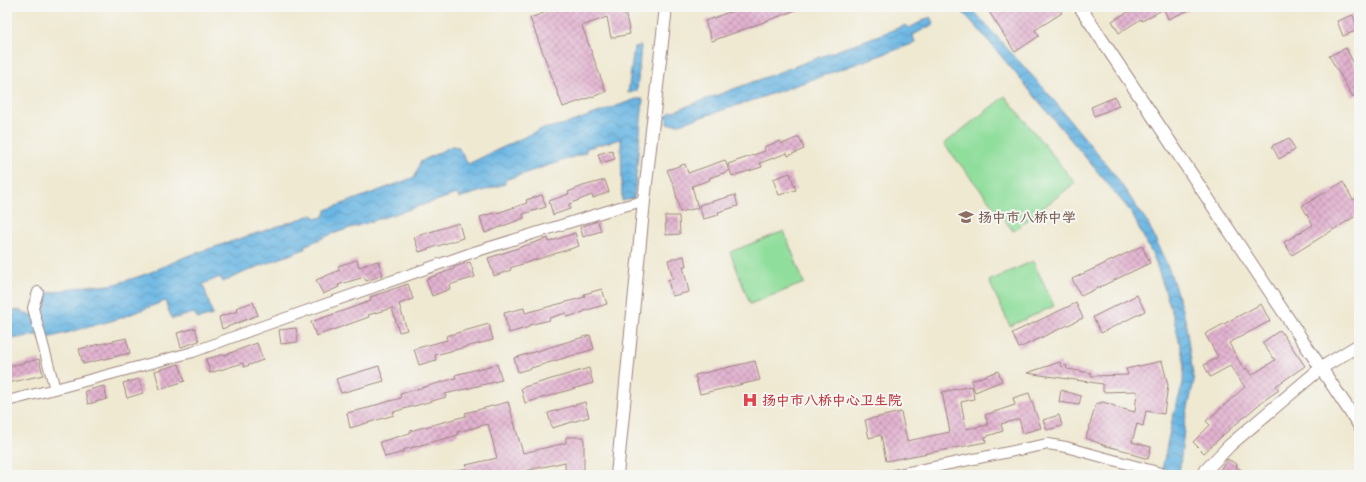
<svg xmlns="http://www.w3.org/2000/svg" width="1366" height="482" font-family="Delius,'LXGW WenKai TC',sans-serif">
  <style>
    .grass { fill: #90de9c; stroke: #6d7e64 }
    .water { fill: url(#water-waves); stroke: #5a6a87 }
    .building { fill: url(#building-cross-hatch) }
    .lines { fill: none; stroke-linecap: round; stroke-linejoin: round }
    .minor-casing { stroke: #9c847e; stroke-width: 12 }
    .tertiary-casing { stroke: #9c847e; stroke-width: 14 }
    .minor { stroke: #fff; stroke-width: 10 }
    .tertiary { stroke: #fff; stroke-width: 12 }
    .labels { text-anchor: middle; stroke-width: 4; stroke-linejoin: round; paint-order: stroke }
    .education-label { font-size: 14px; font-weight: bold; fill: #785e54; stroke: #f6f6f2; text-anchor: start }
    .health-label { font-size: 14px; font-weight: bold; fill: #be3a42; stroke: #f6f6f2; text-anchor: start }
  </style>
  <defs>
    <pattern id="water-waves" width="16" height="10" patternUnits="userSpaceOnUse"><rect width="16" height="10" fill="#69b6e3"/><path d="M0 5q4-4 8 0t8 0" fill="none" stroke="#5893b8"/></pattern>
    <pattern id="building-cross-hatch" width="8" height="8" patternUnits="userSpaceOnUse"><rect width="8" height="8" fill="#e2b3d0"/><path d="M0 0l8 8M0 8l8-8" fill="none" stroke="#b991a9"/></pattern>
  </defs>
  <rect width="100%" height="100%" fill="#f6f6f2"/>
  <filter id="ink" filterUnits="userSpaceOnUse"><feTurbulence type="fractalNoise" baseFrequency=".025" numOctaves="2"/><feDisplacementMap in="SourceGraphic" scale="8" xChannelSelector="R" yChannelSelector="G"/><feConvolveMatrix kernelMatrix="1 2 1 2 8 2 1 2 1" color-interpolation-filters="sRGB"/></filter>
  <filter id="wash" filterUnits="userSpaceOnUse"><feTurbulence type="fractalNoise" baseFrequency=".012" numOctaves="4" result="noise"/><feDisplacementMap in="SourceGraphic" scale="16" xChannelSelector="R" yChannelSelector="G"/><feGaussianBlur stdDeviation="0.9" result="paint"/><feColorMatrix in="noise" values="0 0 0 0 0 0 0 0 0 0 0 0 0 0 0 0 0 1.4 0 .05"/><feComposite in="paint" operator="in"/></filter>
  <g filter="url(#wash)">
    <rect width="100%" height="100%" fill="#efe9d2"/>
    <!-- grass -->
    <g class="grass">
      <polygon points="1005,96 1075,183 1013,231 944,144"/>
      <polygon points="784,231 804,283 750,304 730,252"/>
      <polygon points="1033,261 1054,306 1010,326 989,281"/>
    </g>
    <!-- water -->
    <g class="water">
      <polygon points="958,7 971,7 977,15 1047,92 1114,174 1148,223 1170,272 1185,319 1194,381 1185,421 1179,475 1161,475 1172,420 1183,383 1184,362 1173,315 1155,260 1131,212 981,32"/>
      <polygon points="930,17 934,24 913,35 915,43 757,99 680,124 667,124 666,116 669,113 906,25 909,28"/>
      <polygon points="641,46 637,91 628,93 634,47"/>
      <path d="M636 99H643L634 198 622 201 621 139 587 148 585 153 505 180V184L459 198 457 194 332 234 304 246 305 249 247 271 223 282 220 277 203 284 213 315 198 319 194 313 172 319 165 301 118 319 48 338 35 335 7 340V312L19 310 30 315 40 314 38 303 42 294 92 285 102 286 116 284 149 273 187 256 312 215C317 219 320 219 325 215L326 210 415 177 420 162 452 146 458 147 468 164 539 130 569 123Z"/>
    </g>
    <g id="blocks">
      <!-- building -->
      <g class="building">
        <polygon points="560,7 624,7 630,34 611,38 607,17 582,26 606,92 563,107 530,18"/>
        <polygon points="743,7 802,7 802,8 712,41 705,21"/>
        <polygon points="986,7 1058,7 1062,13 1035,30 1039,36 1015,52"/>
        <polygon points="1137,7 1197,7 1168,19 1164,9 1142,21 1141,19 1119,33 1112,21"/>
        <polygon points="1353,15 1358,30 1343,36 1337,21"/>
        <polygon points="1346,48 1359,74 1359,93 1353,97 1329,56"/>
        <polygon points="1115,97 1119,106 1094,116 1091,107"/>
        <polygon points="799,137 804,149 788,156 787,153 760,163 762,167 732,176 728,164 765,151 764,147 780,141 782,144"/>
        <polygon points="1289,138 1295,150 1279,159 1272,146"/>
        <polygon points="612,150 615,159 601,163 598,154"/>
        <polygon points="725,160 729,171 709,178 710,180 692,186 698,208 680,212 674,186 667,170 685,164 688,173"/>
        <polygon points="790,173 796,190 779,195 773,179"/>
        <polygon points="605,180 609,192 593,198 592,195 569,204 570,209 553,215 549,201 569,194 568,192 583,186"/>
        <polygon points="1343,182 1353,200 1359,197 1359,214 1292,255 1284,242 1313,225 1302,206"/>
        <polygon points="542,195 546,207 523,214 524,218 485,233 480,217 497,212 497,213 527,203 526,200"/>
        <polygon points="735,195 738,206 718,212 719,215 703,219 699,205"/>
        <polygon points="665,216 679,216 680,234 666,235"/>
        <polygon points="598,221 601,231 583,237 580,227"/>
        <polygon points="459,223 463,238 419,252 414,237"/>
        <polygon points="575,233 579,246 510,268 511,270 494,276 488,258 548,238 549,242"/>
        <polygon points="1142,246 1150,263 1081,296 1072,279"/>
        <polygon points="684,256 686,266 683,266 689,292 672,296 668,280 673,279 668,260"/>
        <polygon points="357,260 359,267 378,261 383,275 366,281 364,277 338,285 339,287 323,294 316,280 340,270 338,266"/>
        <polygon points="470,262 475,277 449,285 450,289 432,296 426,279 454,269 454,267"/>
        <polygon points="408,284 413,299 399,304 407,330 399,332 392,308 368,315 369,317 316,336 311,322 371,301 370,297"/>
        <polygon points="602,289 607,304 584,311 584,312 567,317 566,313 549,318 550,320 529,325 529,327 509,333 504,313 524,308 525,313 585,297 584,294"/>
        <polygon points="1137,295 1145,311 1101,333 1093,317"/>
        <polygon points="253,302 258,315 222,329 219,317 238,311 236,308"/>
        <polygon points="1076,303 1083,318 1019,348 1012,333"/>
        <polygon points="1261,304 1270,321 1229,343 1244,370 1246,368 1252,375 1275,360 1262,343 1280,330 1305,366 1276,386 1279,390 1263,401 1221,437 1204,453 1193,442 1210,425 1206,421 1245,387 1230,366 1210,377 1204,365 1218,357 1205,334"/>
        <polygon points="489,324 493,340 435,355 436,360 419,365 414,349 447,340 446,336"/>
        <polygon points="195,328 199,341 181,347 177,333"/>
        <polygon points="296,328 298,342 281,344 279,330"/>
        <polygon points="590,335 594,349 518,372 514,358"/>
        <polygon points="126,338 130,353 83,364 79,349"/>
        <polygon points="257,343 263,360 244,367 243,363 210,373 206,359 225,354 225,355"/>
        <polygon points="39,359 43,375 8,383 7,367"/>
        <polygon points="755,361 760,380 700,394 695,375"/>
        <polygon points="1162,361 1168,385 1164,414 1146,411 1143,426 1137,424 1132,442 1151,447 1148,459 1131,454 1131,452 1106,446 1086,438 1096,404 1103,402 1115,406 1115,407 1135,412 1137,391 1103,392 1103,384 1027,373 1060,362 1062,367 1066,365 1067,369 1091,373 1091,376 1128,375 1126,369"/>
        <polygon points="179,364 185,381 160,389 155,371"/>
        <polygon points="497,364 502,380 445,394 446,397 393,412 394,415 350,428 347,413 372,407 372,406 401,398 400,394 456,378 455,375"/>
        <polygon points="379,366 384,381 341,393 336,379"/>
        <polygon points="589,368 593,383 525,403 521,388"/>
        <polygon points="998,371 1002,381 975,392 971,381"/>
        <polygon points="139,379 143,393 127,398 123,383"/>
        <polygon points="104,386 107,399 88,404 85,391"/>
        <polygon points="972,386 974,399 961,402 966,429 988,425 985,415 1015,405 1013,398 1029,393 1041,428 1023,433 1019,419 1001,424 1003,431 985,437 986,442 886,461 881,435 869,438 865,420 901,412 907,441 950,432 942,392"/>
        <polygon points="1061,390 1081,396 1079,405 1059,402"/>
        <polygon points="508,402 523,453 566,443 566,437 584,437 584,474 565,474 565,462 507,475 450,475 450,472 467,468 466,465 497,458 488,424 457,432 458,435 403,450 404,452 385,457 380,442 410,433 410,431 466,416 465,413"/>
        <polygon points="585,402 589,417 552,428 548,413"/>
        <polygon points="1059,415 1062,426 1047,430 1043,420"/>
        <polygon points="1227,459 1237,464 1236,467 1252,475 1221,475 1220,470"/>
      </g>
    </g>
  </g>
  <g filter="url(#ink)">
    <use href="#blocks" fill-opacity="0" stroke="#9c847e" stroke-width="1"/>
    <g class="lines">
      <!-- minor casing -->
      <g class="minor-casing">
        <g id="minor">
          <polyline points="38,292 33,308 55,389"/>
          <polyline points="7,401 55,389 193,352 260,327 474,252 620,207 644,201"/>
          <polyline points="894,475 1048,444 1066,447 1168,475"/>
        </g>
      </g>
      <!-- tertiary casing -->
      <g class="tertiary-casing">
        <g id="tertiary">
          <polyline points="1080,7 1359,425"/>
          <polyline points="617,475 644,201 666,7"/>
          <polyline points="1204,475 1206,470 1230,445 1321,368 1359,345"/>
        </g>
      </g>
      <!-- minor -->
      <use href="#minor" class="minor"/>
      <!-- tertiary -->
      <use href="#tertiary" class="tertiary"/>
    </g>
  </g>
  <!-- icons -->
  <defs>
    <g id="school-bare" transform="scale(1.2)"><path d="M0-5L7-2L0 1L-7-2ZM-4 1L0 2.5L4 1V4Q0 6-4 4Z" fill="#8d6e63" stroke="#f6f6f2" stroke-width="2.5" paint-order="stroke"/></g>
    <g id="hospital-bare" transform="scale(1.2)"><path d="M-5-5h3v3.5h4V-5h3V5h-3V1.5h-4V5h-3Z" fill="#e0444e" stroke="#f6f6f2" stroke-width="2.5" paint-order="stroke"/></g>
  </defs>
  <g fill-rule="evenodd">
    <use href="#school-bare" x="966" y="217"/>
    <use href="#hospital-bare" x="750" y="400"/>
  </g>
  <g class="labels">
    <!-- education labels -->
    <g class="education-label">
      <text x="978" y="222">扬中市八桥中学</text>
    </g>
    <!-- health labels -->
    <g class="health-label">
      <text x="762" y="405">扬中市八桥中心卫生院</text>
    </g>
  </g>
  <!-- margin -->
  <rect width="1366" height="482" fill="none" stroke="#f6f6f2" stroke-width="24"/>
</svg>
